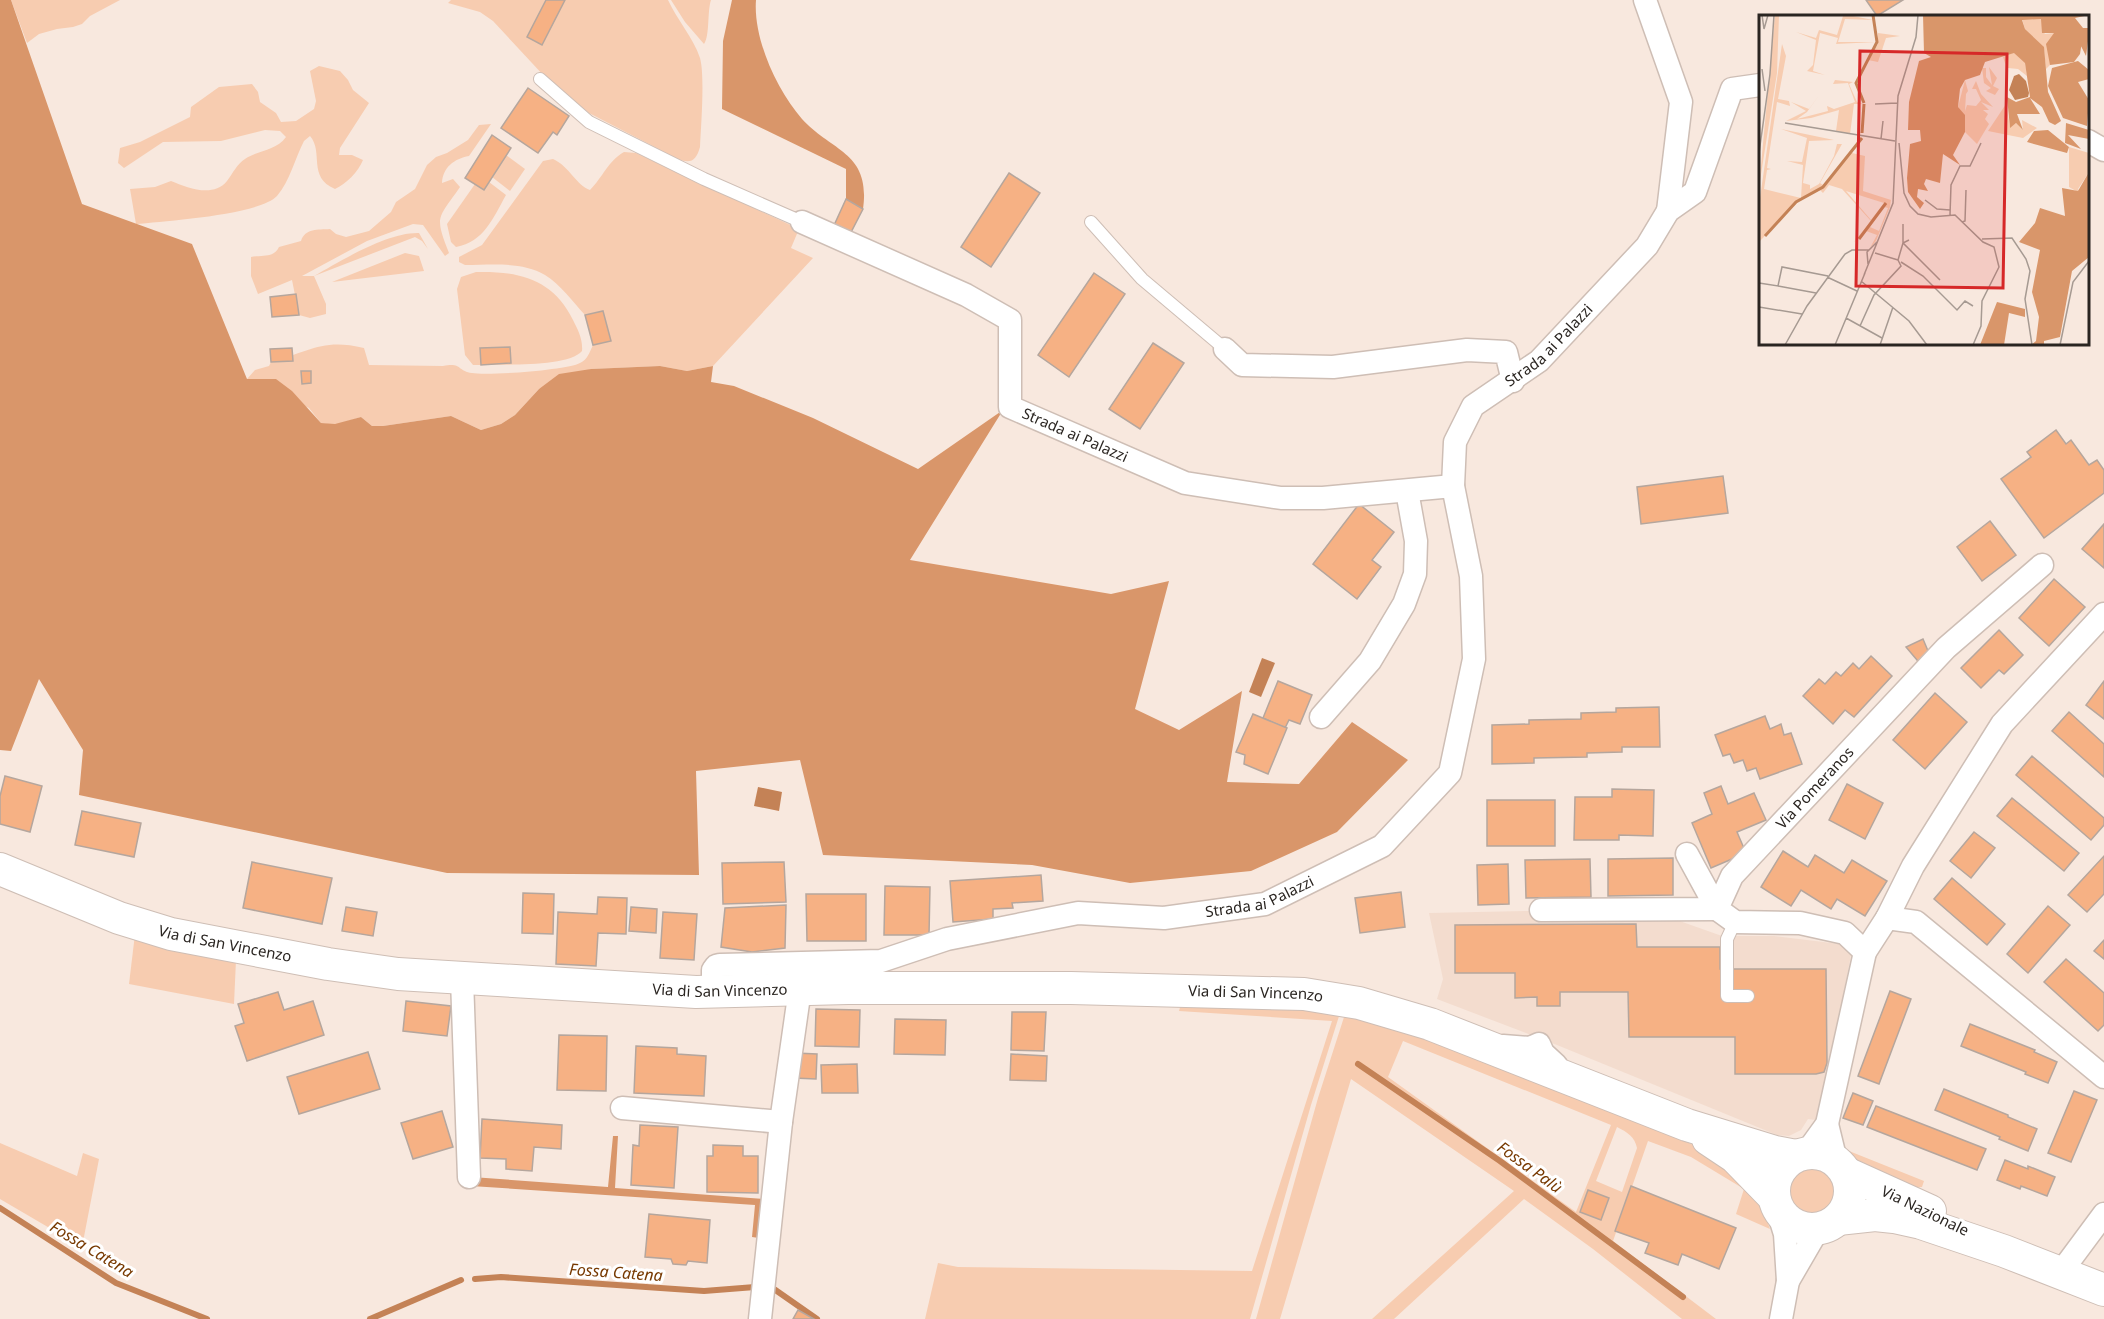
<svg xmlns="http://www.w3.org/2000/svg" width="2104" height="1319" font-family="'Noto Sans',sans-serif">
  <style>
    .built { fill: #f3dcce }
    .green { fill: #f7ccb0; fill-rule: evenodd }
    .forest { fill: #d9966a }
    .water { fill: #c48256 }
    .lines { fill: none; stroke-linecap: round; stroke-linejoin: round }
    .stream { stroke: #c48256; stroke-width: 6 }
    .building { fill: #f6b184; stroke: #b5a69d; stroke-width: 1.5 }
    .lane-casing { stroke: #cebeb5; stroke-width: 14 }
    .street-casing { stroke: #cebeb5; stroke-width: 25 }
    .secondary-casing { stroke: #cebeb5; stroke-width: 34 }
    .lane { stroke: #fff; stroke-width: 12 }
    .street { stroke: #fff; stroke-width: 22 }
    .secondary { stroke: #fff; stroke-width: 32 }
    .labels { text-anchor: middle; stroke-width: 6; stroke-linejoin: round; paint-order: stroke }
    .street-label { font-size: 15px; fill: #2a2521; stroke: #fff }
    .water-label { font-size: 16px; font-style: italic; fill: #773901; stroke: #fff }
    .inset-river { fill: none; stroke: #c48256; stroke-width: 3 }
    .inset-road { fill: none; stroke: #a69a92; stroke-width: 1.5 }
    .view { fill: #d62828; fill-opacity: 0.15; stroke: #d62828; stroke-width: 3 }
    .inset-edge { fill: none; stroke: #2a2521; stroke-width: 3 }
  </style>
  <rect width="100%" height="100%" fill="#f8e8de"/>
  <!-- built -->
  <polygon class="built" points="1529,911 1537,918 1674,919 1722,936 1774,936 1840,944 1851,955 1826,1083 1816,1120 1808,1119 1801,1130 1789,1136 1777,1135 1557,1045 1437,999 1443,979 1429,913"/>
  <!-- green -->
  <g class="green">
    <polygon points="11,0 120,0 90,16 82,24 73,27 57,29 39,34 27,43"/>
    <path d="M451 0H668C677 20 693 37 700 58 705 76 701 126 700 147 696 161 691 164 678 159L589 113 545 77 493 21 480 12 448 3Z"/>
    <path d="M671 0H711C707 12 710 35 704 44L685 22Z"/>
    <path d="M319 66 340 71 348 80 353 90 369 103 340 148 339 155H352L363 160C358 172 346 184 335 189 307 177 324 152 310 136L304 141C295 158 290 181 277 196 259 215 165 221 136 224L130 189 155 187 171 181C188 188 213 198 227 181 233 173 237 164 245 159 258 150 276 151 286 137L280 131 265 130 221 141 163 142 124 168 118 163 120 148 140 142 190 117 191 107 219 87 252 84 258 92 260 102 276 113 281 122 296 121 314 109 316 101 310 71Z"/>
    <path d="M491 124 469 156C454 159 443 167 442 183L453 179 460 187C438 219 434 215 449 253L445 256 423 225 413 224 367 241 302 276H314C341 261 387 232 419 233L428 249 422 241 415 237 314 276 326 304V314L310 318 299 315 292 280 258 294 251 276V257C262 255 274 258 279 247L301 241C305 228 318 230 330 229L336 234 346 237 369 231 391 212 396 202 415 189 427 165 436 157 447 153 468 140 479 125Z"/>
    <path d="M624 152 636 153 799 229 791 248 813 258 713 366 687 371 660 366 591 369 539 389 515 415 501 424 481 430 451 416 383 426H372L361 417 335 425 321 423 309 408 247 379 255 370 269 366 271 362C309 352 322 338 364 348L369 365 443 366C462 362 457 371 472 373 487 376 568 370 580 363 588 359 589 353 593 345L610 341 603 311 585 315C573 302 560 284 545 275 522 261 490 265 465 265L459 262V257L482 245 543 161 553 159C569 166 577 186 590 190 603 177 608 161 624 152Z"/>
    <polygon points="506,155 525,169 510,191 492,177"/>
    <path d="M489 182 506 195C493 218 484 242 456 247L451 242 447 224 475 184 484 190Z"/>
    <polygon points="405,253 419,256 424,271 332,282"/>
    <path d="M476 272C519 271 553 279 573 320 578 330 583 339 582 351 568 368 496 364 473 365L465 355 457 289 461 277Z"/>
    <polygon points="135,934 236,960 234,1004 129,984"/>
    <polygon points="1181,1004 1275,1006 1340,1013 1311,1105 1250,1319 925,1319 938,1263 958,1267 1252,1271 1332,1021 1179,1011"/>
    <path d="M1345 1014 1413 1034 1704 1149 1761 1204 1770 1229 1736 1214 1744 1189 1691 1157 1648 1141 1613 1241 1716 1319H1682L1593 1249 1524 1199 1394 1319H1372L1514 1191 1351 1079 1280 1319H1256L1318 1098ZM1403 1041 1611 1125 1576 1212 1388 1077ZM1617 1127C1627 1132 1635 1137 1637 1148L1622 1192 1596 1181Z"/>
    <polygon points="0,1143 77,1176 83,1153 99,1159 82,1247 0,1199"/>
    <polygon points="1849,1151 1924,1181 1922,1187 1911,1188 1852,1161 1848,1154"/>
    <circle cx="1811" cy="1191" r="25"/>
  </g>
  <!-- forest -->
  <g class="forest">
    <polygon points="0,0 11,0 82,204 192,244 247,379 276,379 292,391 321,423 335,424 361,417 372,426 383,426 451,416 481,430 501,424 515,415 539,389 559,374 591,369 660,366 687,371 713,366 711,382 734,386 813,418 918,469 1003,410 910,560 1111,594 1169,581 1135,709 1179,730 1242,691 1227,782 1299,784 1352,722 1408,760 1337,832 1251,871 1130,883 1032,865 823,855 800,760 696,771 699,875 447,873 79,795 83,750 39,679 11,751 0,750"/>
    <path d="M732 0H756C753 39 777 90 802 119 832 152 871 152 863 209L846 199V169L722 109 723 41Z"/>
    <polygon points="613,1136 618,1136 615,1188 764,1199 759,1238 752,1237 755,1205 471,1186 472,1177 608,1187"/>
  </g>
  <!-- water -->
  <g class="water">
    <polygon points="1262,658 1275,663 1261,697 1249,692"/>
    <polygon points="758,787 782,792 779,811 754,806"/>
  </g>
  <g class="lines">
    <!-- stream -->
    <g class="stream">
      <polyline points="1358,1064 1500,1161 1683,1297"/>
      <polyline points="0,1208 116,1283 207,1319"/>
      <polyline points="475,1279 501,1277 704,1291 755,1287"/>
      <polyline points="774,1289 817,1319"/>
      <polyline points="370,1319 461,1280"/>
    </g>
  </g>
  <!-- building -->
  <g class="building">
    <polygon points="546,0 565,0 542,45 527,37"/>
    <polygon points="1866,0 1903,0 1877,16"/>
    <polygon points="528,88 569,116 557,135 553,132 538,153 501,128"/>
    <polygon points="492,135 511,148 484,190 465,178"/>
    <polygon points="1009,173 1040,193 991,267 961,247"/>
    <polygon points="846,199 863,209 847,240 831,232"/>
    <polygon points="1094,273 1125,294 1069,377 1038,355"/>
    <polygon points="296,294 299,315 272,317 270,297"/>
    <polygon points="603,311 611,341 593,345 585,315"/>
    <polygon points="1153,343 1184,363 1140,429 1109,409"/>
    <polygon points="510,347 511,363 481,365 480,348"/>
    <polygon points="292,348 293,361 271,362 270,349"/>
    <polygon points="301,371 311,371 311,383 302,384"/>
    <polygon points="2056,430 2066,444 2071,440 2089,465 2097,460 2104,470 2104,493 2044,538 2001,479 2031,457 2027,452"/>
    <polygon points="1723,476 1728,513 1641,524 1637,487"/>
    <polygon points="1359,504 1394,532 1372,560 1381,567 1357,599 1313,564"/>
    <polygon points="1990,521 2016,555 1982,581 1957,547"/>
    <polygon points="2104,524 2104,568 2082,549"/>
    <polygon points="2054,579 2085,607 2049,646 2019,618"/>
    <polygon points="1999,630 2023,655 2004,674 1999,670 1981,688 1961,668"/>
    <polygon points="1923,639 1931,658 1922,666 1906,647"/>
    <polygon points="1871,656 1892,676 1854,717 1845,710 1833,724 1803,696 1819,679 1825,684 1836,672 1841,676 1853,663 1859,669"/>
    <polygon points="1278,681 1312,695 1300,724 1289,720 1285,728 1263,718"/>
    <polygon points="2104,681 2104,719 2086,705"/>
    <polygon points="1935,693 1967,722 1925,769 1893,740"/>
    <polygon points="1659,707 1660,747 1622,747 1622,752 1587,753 1587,757 1534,758 1534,763 1492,764 1492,725 1529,724 1529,720 1581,719 1581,713 1616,712 1616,708"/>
    <polygon points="2069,712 2104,744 2104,777 2052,731"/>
    <polygon points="1253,714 1287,728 1268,774 1244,764 1245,755 1236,752"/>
    <polygon points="1765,716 1770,729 1781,724 1784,735 1791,733 1802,764 1760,779 1756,768 1747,771 1743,760 1734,763 1730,754 1723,756 1715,735"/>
    <polygon points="2032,756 2104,818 2104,825 2091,840 2016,775"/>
    <polygon points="5,776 42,786 30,832 0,824 0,796"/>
    <polygon points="1847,784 1883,803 1865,839 1829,820"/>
    <polygon points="1721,786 1728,804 1754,793 1766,820 1737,832 1746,853 1711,868 1692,823 1712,814 1704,793"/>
    <polygon points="1612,789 1654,790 1653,836 1619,835 1619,840 1574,840 1575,797 1612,797"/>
    <polygon points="2012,798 2079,853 2064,871 1997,816"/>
    <rect x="1487" y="800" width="68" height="46"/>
    <polygon points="82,811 141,823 134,857 75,845"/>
    <polygon points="1974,832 1995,848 1971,878 1950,861"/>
    <polygon points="1783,851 1808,867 1815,855 1844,873 1852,860 1887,881 1865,916 1837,899 1831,909 1801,890 1791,906 1761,887"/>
    <polygon points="2104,856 2104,894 2087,912 2068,895"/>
    <polygon points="1673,858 1673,895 1608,896 1608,859"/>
    <polygon points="1590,859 1591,897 1526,898 1525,860"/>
    <polygon points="252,862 332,878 322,924 243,908"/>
    <polygon points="784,862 786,902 723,904 722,863"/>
    <polygon points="1508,864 1509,904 1478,905 1477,865"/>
    <polygon points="1041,875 1043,901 1012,903 1013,908 993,909 993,919 953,922 950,881"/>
    <polygon points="1952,878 2005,924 1987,945 1934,899"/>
    <polygon points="885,886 930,887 929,935 884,935"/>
    <polygon points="1401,892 1405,927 1360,933 1355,898"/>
    <polygon points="523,893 554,894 553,934 522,933"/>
    <polygon points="806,894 866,894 866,941 807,941"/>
    <polygon points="598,897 627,898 626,934 598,933 596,966 556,964 558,912 597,914"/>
    <polygon points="786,905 785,948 752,952 721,947 725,908"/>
    <polygon points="2048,906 2070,925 2028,973 2007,954"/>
    <polygon points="346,907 377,912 373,936 342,931"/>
    <polygon points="631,907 657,909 656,933 629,931"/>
    <polygon points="663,912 697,914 694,960 660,958"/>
    <polygon points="1636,924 1637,947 1720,947 1720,969 1826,969 1827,1063 1824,1072 1816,1074 1735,1074 1735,1037 1629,1037 1628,992 1560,992 1560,1006 1537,1006 1537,997 1515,998 1515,973 1455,973 1455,925"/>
    <polygon points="2104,940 2104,959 2094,951"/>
    <polygon points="2066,959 2104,993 2104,1025 2098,1031 2044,982"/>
    <polygon points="1890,991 1911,999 1879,1084 1858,1076"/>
    <polygon points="278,992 284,1010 313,1001 324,1035 247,1061 235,1026 244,1023 238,1004"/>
    <polygon points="406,1001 451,1006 447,1036 403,1031"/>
    <polygon points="816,1009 860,1010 859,1047 815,1046"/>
    <polygon points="1012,1012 1046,1012 1044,1051 1011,1050"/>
    <polygon points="895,1019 946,1020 945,1055 894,1054"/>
    <polygon points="1970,1024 2035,1050 2034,1052 2057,1062 2048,1083 2025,1074 2026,1072 1961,1046"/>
    <polygon points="559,1035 607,1036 606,1091 557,1090"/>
    <polygon points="636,1046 677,1048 677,1054 706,1056 704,1096 634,1093"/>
    <polygon points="368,1052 380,1089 299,1114 287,1077"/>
    <polygon points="795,1053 817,1054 816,1079 794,1078"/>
    <polygon points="1011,1054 1047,1056 1046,1081 1010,1080"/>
    <polygon points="857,1064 858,1093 822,1093 821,1065"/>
    <polygon points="1944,1089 2008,1115 2008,1117 2037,1129 2028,1151 1999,1139 2000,1137 1935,1110"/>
    <polygon points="2074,1091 2097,1100 2071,1162 2048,1153"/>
    <polygon points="1853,1093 1873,1101 1863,1125 1843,1118"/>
    <polygon points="1876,1106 1986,1149 1977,1170 1867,1127"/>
    <polygon points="442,1111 453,1147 413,1159 401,1123"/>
    <polygon points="482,1119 562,1125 561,1149 534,1147 532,1171 506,1169 506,1159 480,1158"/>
    <polygon points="640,1125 678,1127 674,1188 631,1185 633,1145 639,1146"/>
    <polygon points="713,1145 743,1146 743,1156 758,1156 758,1193 707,1192 707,1156 713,1156"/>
    <polygon points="2005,1160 2028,1169 2028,1166 2055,1177 2047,1196 2021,1186 2020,1189 1997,1180"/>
    <polygon points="1631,1186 1736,1228 1719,1269 1682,1254 1678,1265 1645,1253 1649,1243 1615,1231"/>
    <polygon points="1588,1190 1609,1198 1601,1220 1580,1212"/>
    <polygon points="649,1214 710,1220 707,1263 688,1261 686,1265 673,1264 671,1259 645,1257"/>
    <polygon points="798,1310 814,1319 793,1319"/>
  </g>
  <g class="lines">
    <!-- lane casing -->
    <g class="lane-casing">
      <g id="lane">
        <polyline points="540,79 589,122 704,179 802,222"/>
        <polyline points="1091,222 1142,279 1225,349"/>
        <polyline points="1735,922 1727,939 1727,996 1748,996"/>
      </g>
    </g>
    <!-- street casing -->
    <g class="street-casing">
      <g id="street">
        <polyline points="1645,0 1681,102 1668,211"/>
        <polyline points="2088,141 2104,150"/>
        <path id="s1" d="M802 222 966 295 1010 320V407L1185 483 1281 498H1323L1453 486"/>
        <polyline points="1225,349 1242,365 1333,367 1467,350 1506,352 1513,381"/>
        <polyline points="2042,565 1946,648 1732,876 1717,909 1735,922 1800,923 1845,933 1865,952 1887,918 1916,922 2104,1077"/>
        <polyline points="1321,717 1370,661 1404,604 1415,574 1416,541 1407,491"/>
        <polyline points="1541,910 1717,909 1687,854"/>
        <polyline points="1887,918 1913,866 2002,724 2104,614"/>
        <polyline points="462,979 469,1177"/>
        <path id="s2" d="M713 992V970L716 966 720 965 881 961 947 939 1078 913 1164 918 1265 904 1382 846 1450 773 1474 659 1471 576 1453 486 1455 442 1473 406 1539 361 1647 246 1668 211 1695 192 1732 89 1760 85"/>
        <polyline points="1503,1046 1530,1048 1539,1044 1543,1053 1556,1065 1558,1074"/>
        <polyline points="622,1108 781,1122"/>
        <polyline points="1827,1124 1836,1161"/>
        <polyline points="1806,1153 1827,1124 1865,952"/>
        <polyline points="1777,1208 1785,1234 1788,1281 1781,1319"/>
        <polyline points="2061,1272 2104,1214"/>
        <polyline points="1788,1281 1813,1238 1821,1228"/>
        <polyline points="760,1319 781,1122 800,989"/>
      </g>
    </g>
    <!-- secondary casing -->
    <g class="secondary-casing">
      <g id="secondary">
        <path id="s3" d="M0 869 119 918 171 934 328 964 398 974 696 992 848 988H1071L1304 994 1359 1003 1430 1024 1687 1125 1775 1152 1796 1156"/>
        <polyline points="1708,1139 1735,1157 1774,1197"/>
        <circle cx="1812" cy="1191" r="38"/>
        <polyline points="1846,1173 1930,1211"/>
        <polyline points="1838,1219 1875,1215 1894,1217 1921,1223 2004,1251 2104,1290"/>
      </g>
    </g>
    <!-- lane -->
    <use href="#lane" class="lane"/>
    <!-- street -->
    <use href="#street" class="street"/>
    <!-- secondary -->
    <use href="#secondary" class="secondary"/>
  </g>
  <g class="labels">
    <!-- street labels -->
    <g class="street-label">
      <text dy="5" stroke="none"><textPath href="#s2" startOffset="1287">Strada ai Palazzi</textPath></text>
      <text dy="5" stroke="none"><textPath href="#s1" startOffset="388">Strada ai Palazzi</textPath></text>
      <text transform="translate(1815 788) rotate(-47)" y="5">Via Pomeranos</text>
      <text dy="5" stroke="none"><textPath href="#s2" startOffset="580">Strada ai Palazzi</textPath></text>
      <text dy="5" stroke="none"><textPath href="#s3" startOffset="238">Via di San Vincenzo</textPath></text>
      <text dy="5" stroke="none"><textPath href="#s3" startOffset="736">Via di San Vincenzo</textPath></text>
      <text dy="5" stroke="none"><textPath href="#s3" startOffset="1272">Via di San Vincenzo</textPath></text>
      <text transform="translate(1925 1211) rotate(26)" y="5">Via Nazionale</text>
    </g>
    <!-- water labels -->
    <g class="water-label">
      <text transform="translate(1530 1167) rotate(36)" y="6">Fossa Palù</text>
      <text transform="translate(92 1249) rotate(31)" y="6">Fossa Catena</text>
      <text transform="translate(616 1272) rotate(4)" y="6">Fossa Catena</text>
    </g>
  </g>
  <!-- overview -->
  <g transform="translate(1759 15)">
    <rect width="330" height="330" fill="#f8e8de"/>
    <path d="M16 0H20L18 58 0 172ZM89 0 114 5 86 4 79 27H117L77 29 79 23 61 18 54 56 66 60 48 56 54 50 57 25 37 17 57 23 60 15 78 20 84 1ZM285 3 283 15 286 19 295 18 291 50 287 54 285 34 266 14 263 4ZM119 18 141 21 127 23 119 47 109 45 119 29ZM23 29 27 41 19 84 30 86 31 91 18 87 8 153 12 154 8 155 5 174 42 183 44 150 28 146 43 147 48 123 22 114 75 125 50 126 44 168 51 170V174L60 169 75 141 78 129H83L61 168 64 170 96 131 93 138 106 141 104 176 132 185 134 168 131 192 117 226 111 233 118 220 107 216 95 227 112 206 83 174 70 170 64 178 61 175 39 187 0 227V190ZM87 176 125 188 112 205ZM125 192 129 193 120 216 111 212ZM255 37 266 47 268 61 259 54 249 53 246 48 244 42ZM230 52 238 63 234 71 240 74 236 80 227 76 232 73 225 68 223 53H227V62L233 70ZM76 65 94 67 90 69 98 87 104 89H95L91 119 77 116 80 95 52 103 27 106 47 96 32 87 50 94 61 79 48 97 38 104 69 96 68 91 75 94 96 87 89 68 74 69ZM206 65 209 76 207 79 206 96 208 90 217 91 222 85 217 74H213L217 66 222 79 234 92 222 87 230 95H224L229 99 226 104 230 109 218 129 206 117 199 92ZM247 89 251 112 257 108 264 115 263 105 278 113 264 123 229 116ZM310 132 330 138V157L319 174 322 179 310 172Z" fill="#f7ccb0" fill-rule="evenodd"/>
    <path d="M164 0H330L316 3 324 13H330V19L327 41 322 31 324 20 321 39 315 47 291 50 287 29 295 18H283L282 4 263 5 266 14 285 32 289 77 302 106 296 110 290 107 283 92 271 83 281 99H258L264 115 257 108 251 113 248 82 257 87 271 82 266 48 255 38 226 47 221 60 206 65 201 74 199 92 206 100V117L194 140 201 150 184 139 181 168 167 164 165 169 169 176 159 174 158 182 165 188 161 194 149 177 148 163 151 129 162 126 161 115H149L150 87 160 46 172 42 165 38ZM319 46 330 55V64L319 67 330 85 328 111 304 103 289 71 293 53ZM307 108 330 115V124L309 120 322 134 306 128ZM289 115 310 132 308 138 268 127 275 116ZM330 157V242L313 256 301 322 285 326V330H272L277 326 280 302 273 277 281 235 260 227 276 208 281 193 306 201 303 173 319 176ZM238 287 266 294V302L250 298 245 330H221Z" fill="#d9966a"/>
    <path d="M260 59 267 66 270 78 269 82 256 85 250 75 255 61Z" fill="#c48256"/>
    <path class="inset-river" d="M105 88 97 68 118 27 114 0M103 118 105 89M6 221 37 187 64 172 103 123M100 224 127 188"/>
    <path class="inset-road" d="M3 0 5 14 9 0M3 54 6 76M116 89 138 88M26 108 136 126M122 124 124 106M140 128 145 178 151 191 159 199 172 202 196 200 224 227 235 232 240 252 223 286 222 311 214 330M0 138 11 59 15 0M166 185 178 194 191 195M191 200 192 170 201 151H211L222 128M203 207 206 206 207 175M144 209V228L150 225M223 224 253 223 267 244 271 256 266 284 273 330M116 238 139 245M142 247 164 261 198 295 206 286 214 291M109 249 108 237 118 227M105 260 134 188 139 81 157 22 159 0M68 262 98 276M102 266 150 306 168 330M0 268 19 271 23 252 69 261M19 271 57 278M0 292 43 299M87 303 123 323M101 311 115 280 142 251 139 245 144 228 181 265M26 330 48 291 86 239 93 235H110M76 330 106 258M121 330 134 292M301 330 314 267 330 246"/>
    <path class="view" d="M101 36 248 39 244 273 97 271Z"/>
    <rect width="330" height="330" class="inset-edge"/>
  </g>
</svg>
